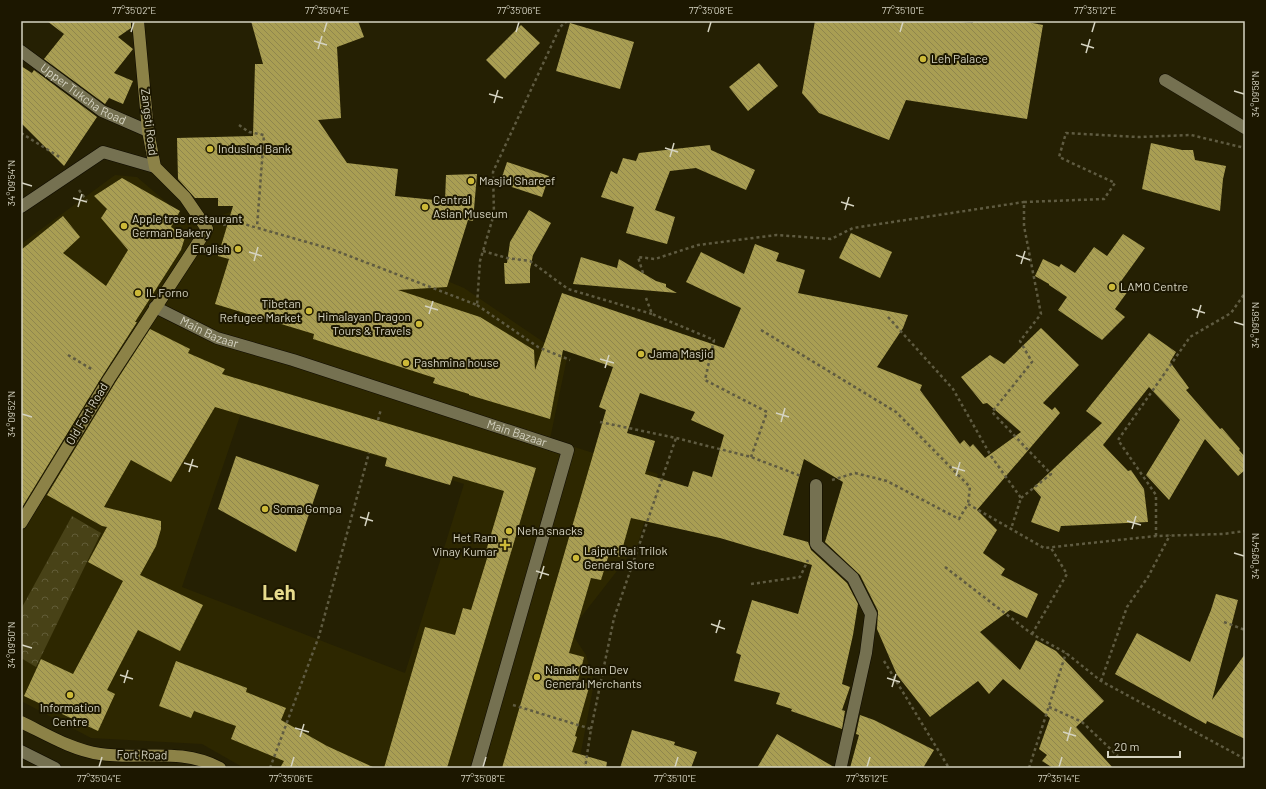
<svg xmlns="http://www.w3.org/2000/svg" width="1266" height="789" font-family="Barlow,sans-serif">
  <style>
    .built { fill: #2d2700; fill-rule: evenodd }
    .park { fill: url(#park-crowns) }
    .building { fill: url(#building-back-hatch); fill-rule: evenodd }
    .lines { fill: none; stroke-linecap: round; stroke-linejoin: round }
    .minor-casing { stroke: #0e0a00; stroke-width: 13 }
    .major-casing { stroke: #0e0a00; stroke-width: 13 }
    .path { stroke: #5f5b41; stroke-width: 2.5; stroke-dasharray: 3 3; stroke-linecap: butt }
    .minor { stroke: #757151; stroke-width: 12 }
    .major { stroke: #8c8247; stroke-width: 12 }
    .ticks { fill: none; stroke: #d5d3c1; stroke-width: 1.5 }
    .poi-dot { fill: #ccb938; stroke: #1c1700; stroke-width: 1.5 }
    .labels { text-anchor: middle; stroke-width: 4; stroke-linejoin: round; paint-order: stroke }
    .poi-label { font-size: 12px; fill: #d5d3c1; stroke: #1c1700; text-anchor: start }
    .street-label { font-size: 12px; fill: #d5d3c1; stroke: #1c1700 }
    .town-label { font-size: 20px; font-weight: bold; fill: #e7db8c; stroke: #1c1700 }
    .neatline { fill: none; stroke: #d5d3c1; stroke-width: 1.5 }
    .ticks-label { font-size: 10px; text-anchor: middle; fill: #d5d3c1 }
  </style>
  <defs>
    <pattern id="park-crowns" width="20" height="18" patternUnits="userSpaceOnUse"><rect width="20" height="18" fill="#484217"/><path d="M2 6a3 3 0 1 1 6 0M12 15a3 3 0 1 1 6 0" fill="none" stroke="#625c37"/></pattern>
    <pattern id="building-back-hatch" width="6" height="6" patternUnits="userSpaceOnUse"><rect width="6" height="6" fill="#a99e53"/><path d="M-1 5l2 2M0 0l6 6M5-1l2 2" fill="none" stroke="#8f864d"/></pattern>
  </defs>
  <rect width="100%" height="100%" fill="#252003"/>
  <!-- built -->
  <path class="built" d="M115 175 137 177 194 226 235 210 357 243 464 288 567 358 550 439 658 474 638 544 578 621 574 637 586 655 594 683 578 768H244L202 744 91 738 21 701V244ZM241 413 464 484 405 673 182 587Z"/>
  <!-- park -->
  <polygon class="park" points="72,516 101,533 36,667 21,658 21,609"/>
  <!-- building -->
  <g class="building">
    <polygon points="47,21 131,21 131,28 118,37 133,49 114,73 133,81 123,104 109,98 105,104 44,59 64,34"/>
    <path d="M251 21H358L364 37 337 47 341 118 318 120 347 163 398 169 395 196 445 201 446 175 477 174 473 221 468 220 447 287 398 290 480 317 534 350 535 370 562 293 724 348 741 308 686 282 701 252 744 274 755 244 779 253 776 261 805 270 798 293 908 315 903 328 877 367 922 385 920 390 960 444 964 440 970 447 973 444 985 458 1021 432 987 403 983 404 961 377 990 355 1004 364 1041 328 1079 365 1043 403 1052 410 1055 407 1060 413 977 510 997 530 983 553 1005 569 1001 575 1038 594 1027 618 1010 610 980 632 1020 670 1036 640 1056 651 1104 701 1076 727 1113 768H1053L1042 761 1047 755 1039 749 1050 718 1003 679 989 694 978 681 930 717 897 675 877 629 878 611 860 575 825 542 843 482 804 459 783 535 808 542 811 550 847 583 858 604 853 635 842 684 850 687 842 710 845 711 842 729 791 711 792 709 776 704 780 693 734 681 741 655 736 653 752 600 798 614 812 565 720 538 631 518 620 557 609 554 601 580 591 578 569 653 584 657 578 681 590 684 575 736 577 737 572 752 607 762 606 768H502L606 410 599 407 613 367 563 350 550 419 469 395V394L433 383 435 378 313 339 314 334 215 304 229 259 218 256 233 206H218V198H195L178 179 177 138 253 136 255 64H263ZM640 393 695 412 691 420 724 435 712 477 693 471 688 487 645 474 655 441 627 433Z"/>
    <polygon points="815,21 948,21 973,23 973,21 1022,21 1043,25 1027,119 906,100 889,140 819,113 802,93"/>
    <polygon points="570,23 634,42 620,89 556,71"/>
    <polygon points="521,25 540,43 505,79 486,60"/>
    <polygon points="759,63 778,86 748,111 729,87"/>
    <polygon points="21,66 32,73 34,70 97,117 64,166 21,123"/>
    <polygon points="1151,143 1182,150 1193,150 1195,160 1226,166 1223,179 1220,211 1142,189"/>
    <polygon points="710,145 711,150 755,170 746,190 696,168 670,171 655,210 675,217 667,244 626,233 634,207 601,197 611,171 617,174 623,158 636,161 639,153"/>
    <polygon points="507,162 549,176 542,197 500,183"/>
    <polygon points="122,178 180,211 171,227 185,237 181,250 135,322 137,322 103,375 21,509 21,250 63,216 80,237 63,253 106,286 128,250 101,218 107,209 94,196"/>
    <polygon points="529,210 551,223 533,255 530,269 530,283 505,284 504,263 507,263 510,242"/>
    <polygon points="851,233 892,252 880,278 839,258"/>
    <polygon points="1123,234 1145,248 1119,284 1128,291 1115,309 1125,317 1102,340 1058,310 1067,297 1049,285 1049,284 1035,276 1043,259 1059,267 1061,264 1075,273 1094,247 1107,256"/>
    <polygon points="581,257 617,268 619,259 656,281 666,284 666,287 677,293 573,284"/>
    <polygon points="150,329 190,349 188,353 225,369 222,374 536,468 447,768 384,768 425,627 455,635 463,608 471,610 489,552 486,551 504,491 453,476 450,485 385,466 387,458 215,407 171,482 131,460 104,507 161,521 161,529 156,546 140,575 203,605 180,651 138,630 107,690 115,694 98,731 24,696 41,659 73,674 123,581 88,562 107,527 102,526 47,495 115,383"/>
    <polygon points="1149,333 1176,352 1170,362 1189,388 1186,390 1220,429 1222,428 1240,449 1239,450 1245,457 1245,470 1238,476 1205,439 1169,500 1146,475 1180,420 1149,387 1103,445 1128,471 1131,470 1144,489 1148,522 1061,526 1059,532 1031,522 1041,497 1033,488 1102,423 1086,411"/>
    <polygon points="236,456 319,485 296,552 218,509"/>
    <polygon points="1216,594 1238,600 1212,700 1245,654 1245,739 1207,721 1206,724 1115,674 1137,633 1190,662 1211,610"/>
    <polygon points="176,661 247,688 246,692 286,708 281,720 327,746 375,768 280,768 284,761 231,739 236,726 194,711 191,718 159,706"/>
    <polygon points="860,715 874,720 934,750 923,768 850,768 859,735 856,734"/>
    <polygon points="632,730 675,742 674,745 697,752 691,768 620,768"/>
    <polygon points="777,734 834,767 834,768 757,768"/>
  </g>
  <g class="lines">
    <!-- minor casing -->
    <g class="minor-casing">
      <g id="minor">
        <path id="s1" d="M21 51 102 111 148 131"/>
        <polyline points="1165,80 1245,128"/>
        <polyline points="21,207 103,152 155,167"/>
        <path id="s2" d="M155 307 217 338 293 360 568 450 477 768"/>
        <polyline points="816,485 816,544 853,578 871,614 866,653 841,766 841,768"/>
        <polyline points="21,751 55,768"/>
      </g>
    </g>
    <!-- major casing -->
    <g class="major-casing">
      <g id="major">
        <polyline points="21,523 109,379 207,229 185,197 155,167 148,131 138,21"/>
        <path d="M21 722C46 734 72 750 100 754 142 760 180 747 220 768"/>
      </g>
    </g>
    <!-- path -->
    <g class="path">
      <polyline points="239,125 249,132 264,135 257,227"/>
      <polyline points="21,133 61,158"/>
      <polyline points="79,190 87,201"/>
      <polyline points="223,225 237,222 331,249 477,305 480,261 494,214 493,172 560,27 567,21"/>
      <polyline points="483,251 507,258 530,261 568,289 652,314"/>
      <polyline points="643,273 638,257 655,259 698,245 777,235 831,239 853,228 1024,202"/>
      <polyline points="646,298 652,314 714,340 705,380 767,412 751,457"/>
      <polyline points="477,305 538,347 570,360"/>
      <polyline points="888,317 953,389 991,456 1021,498 1011,529"/>
      <polyline points="761,330 896,412 970,487 968,504"/>
      <polyline points="68,355 93,370"/>
      <polyline points="378,420 381,409"/>
      <polyline points="600,422 676,438 751,457 801,476"/>
      <polyline points="832,480 855,473 887,481 959,519 968,504 1044,548 1156,536 1223,534 1245,531"/>
      <polyline points="1021,498 1051,474 992,412 1032,362 1020,341 1041,314 1024,226 1024,202 1104,199 1115,183 1059,157 1066,133 1138,137 1191,135 1245,148"/>
      <polyline points="1156,536 1156,495 1118,440 1190,337 1231,313 1245,293"/>
      <polyline points="945,567 1032,634 1066,653 1101,681 1245,759"/>
      <polyline points="751,584 800,577 808,560"/>
      <polyline points="1224,622 1245,630"/>
      <polyline points="1032,634 1067,574 1051,548"/>
      <polyline points="884,661 949,768"/>
      <polyline points="1101,681 1127,607 1148,577 1170,535"/>
      <polyline points="513,705 591,729 585,768"/>
      <polyline points="1049,707 1082,722 1118,756"/>
      <polyline points="591,729 614,618 676,438"/>
      <polyline points="270,768 319,636 369,453"/>
      <polyline points="1029,768 1066,653"/>
    </g>
    <!-- minor -->
    <use href="#minor" class="minor"/>
    <!-- major -->
    <use href="#major" class="major"/>
  </g>
  <!-- ticks -->
  <path class="ticks" d="M131 32 134 22M324 32 327 22M516 32 519 22M708 32 711 22M900 32 903 22M1092 32 1095 22M314 41 327 45M1081 44 1094 48M318 49 322 36M1086 53 1090 39M1234 91 1244 94M489 94 503 98M494 103 498 90M665 148 678 152M670 157 674 143M22 183 32 186M73 198 87 202M841 202 854 206M78 207 82 194M845 210 849 197M249 252 262 256M1016 255 1030 260M254 261 258 247M1021 264 1025 251M425 306 438 310M1192 309 1205 313M429 314 433 301M1197 318 1201 305M1234 322 1244 325M600 359 614 363M605 368 609 355M776 413 789 417M22 414 32 417M781 422 785 408M184 463 198 467M952 467 965 471M189 472 193 459M956 476 960 462M360 517 373 521M1127 521 1141 525M365 526 369 512M1132 529 1136 516M1234 553 1244 556M536 571 549 575M540 579 544 566M711 624 725 629M716 633 720 620M22 645 32 648M120 675 133 679M887 678 900 682M124 683 128 670M892 687 896 674M295 728 309 732M1063 732 1076 736M300 737 304 724M1067 741 1071 727M99 767 102 757M291 767 294 757M483 767 486 757M675 767 678 757M867 767 870 757M1059 767 1062 757"/>
  <!-- markers -->
  <g class="poi-dot">
    <circle cx="923" cy="59" r="4"/>
    <circle cx="210" cy="149" r="4"/>
    <circle cx="471" cy="181" r="4"/>
    <circle cx="425" cy="207" r="4"/>
    <circle cx="124" cy="226" r="4"/>
    <circle cx="238" cy="249" r="4"/>
    <circle cx="1112" cy="287" r="4"/>
    <circle cx="138" cy="293" r="4"/>
    <circle cx="309" cy="311" r="4"/>
    <circle cx="419" cy="324" r="4"/>
    <circle cx="641" cy="354" r="4"/>
    <circle cx="406" cy="363" r="4"/>
    <circle cx="265" cy="509" r="4"/>
    <circle cx="509" cy="531" r="4"/>
    <path d="M503 539h4v4h4v4h-4v4h-4v-4h-4v-4h4z"/>
    <circle cx="576" cy="558" r="4"/>
    <circle cx="537" cy="677" r="4"/>
    <circle cx="70" cy="695" r="4"/>
  </g>
  <g class="labels">
    <!-- poi labels -->
    <g class="poi-label">
      <text x="931" y="63">Leh Palace</text>
      <text x="218" y="153">IndusInd Bank</text>
      <text x="479" y="185">Masjid Shareef</text>
      <text x="433" y="204">Central<tspan x="433" dy="14">Asian Museum</tspan></text>
      <text x="132" y="223">Apple tree restaurant<tspan x="132" dy="14">German Bakery</tspan></text>
      <text x="230" y="253" text-anchor="end">English</text>
      <text x="1120" y="291">LAMO Centre</text>
      <text x="146" y="297">IL Forno</text>
      <text x="301" y="308" text-anchor="end">Tibetan<tspan x="301" dy="14">Refugee Market</tspan></text>
      <text x="411" y="321" text-anchor="end">Himalayan Dragon<tspan x="411" dy="14">Tours &amp; Travels</tspan></text>
      <text x="649" y="358">Jama Masjid</text>
      <text x="414" y="367">Pashmina house</text>
      <text x="273" y="513">Soma Gompa</text>
      <text x="517" y="535">Neha snacks</text>
      <text x="497" y="542" text-anchor="end">Het Ram<tspan x="497" dy="14">Vinay Kumar</tspan></text>
      <text x="584" y="555">Lajput Rai Trilok<tspan x="584" dy="14">General Store</tspan></text>
      <text x="545" y="674">Nanak Chan Dev<tspan x="545" dy="14">General Merchants</tspan></text>
      <text x="70" y="712" text-anchor="middle">Information<tspan x="70" dy="14">Centre</tspan></text>
    </g>
    <!-- street labels -->
    <g class="street-label">
      <text dy="4" stroke="none"><textPath href="#s1" startOffset="76">Upper Tukcha Road</textPath></text>
      <text transform="translate(149 122) rotate(83)" y="4">Zangsti Road</text>
      <text dy="4" stroke="none"><textPath href="#s2" startOffset="60">Main Bazaar</textPath></text>
      <text transform="translate(87 414) rotate(-59)" y="4">Old Fort Road</text>
      <text dy="4" stroke="none"><textPath href="#s2" startOffset="384">Main Bazaar</textPath></text>
      <text transform="translate(142 755) rotate(1)" y="4">Fort Road</text>
    </g>
    <!-- town labels -->
    <g class="town-label">
      <text x="279" y="600">Leh</text>
    </g>
  </g>
  <!-- border -->
  <rect width="1266" height="789" fill="none" stroke="#1c1700" stroke-width="44"/>
  <!-- scale -->
  <path d="M1108 751v6h72v-6" fill="none" stroke="#d5d3c1" stroke-width="2"/>
  <text x="1114" y="751" font-size="12" fill="#d5d3c1" stroke="#1c1700" stroke-width="3" paint-order="stroke">20 m</text>
  <rect x="22" y="22" width="1222" height="745" class="neatline"/>
  <g class="ticks-label">
    <text x="134" y="14">77°35'02"E</text>
    <text x="327" y="14">77°35'04"E</text>
    <text x="519" y="14">77°35'06"E</text>
    <text x="711" y="14">77°35'08"E</text>
    <text x="903" y="14">77°35'10"E</text>
    <text x="1095" y="14">77°35'12"E</text>
    <text transform="translate(1255 94) rotate(-90)" y="4">34°09'58"N</text>
    <text transform="translate(11 183) rotate(-90)" y="4">34°09'54"N</text>
    <text transform="translate(1255 325) rotate(-90)" y="4">34°09'56"N</text>
    <text transform="translate(11 414) rotate(-90)" y="4">34°09'52"N</text>
    <text transform="translate(1255 556) rotate(-90)" y="4">34°09'54"N</text>
    <text transform="translate(11 645) rotate(-90)" y="4">34°09'50"N</text>
    <text x="99" y="782">77°35'04"E</text>
    <text x="291" y="782">77°35'06"E</text>
    <text x="483" y="782">77°35'08"E</text>
    <text x="675" y="782">77°35'10"E</text>
    <text x="867" y="782">77°35'12"E</text>
    <text x="1059" y="782">77°35'14"E</text>
  </g>
</svg>
